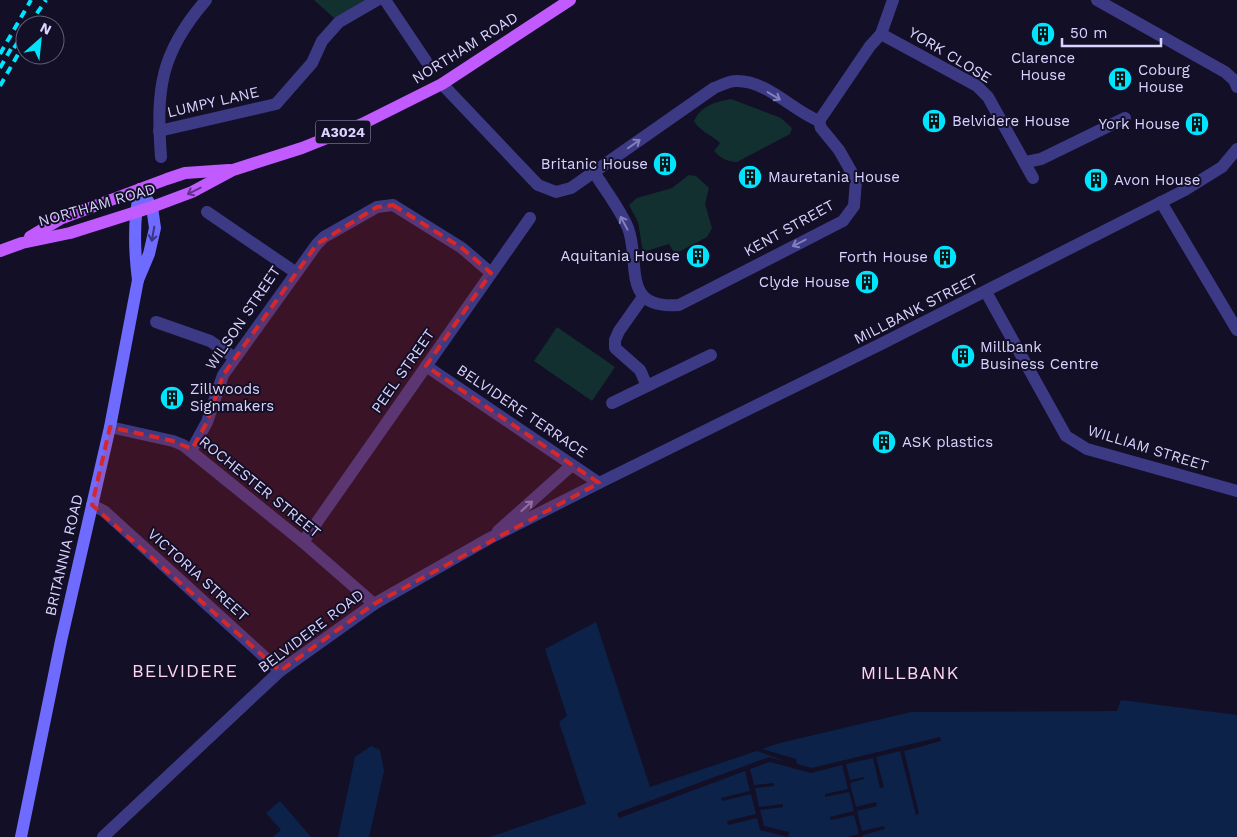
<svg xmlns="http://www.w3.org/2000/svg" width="1237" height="837" font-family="'Work Sans',sans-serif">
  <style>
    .green { fill: #12302f }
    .water { fill: #0c2248 }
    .pier { fill: #130f26 }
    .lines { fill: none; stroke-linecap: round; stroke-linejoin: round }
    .minor { stroke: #3d3a85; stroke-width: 12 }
    .tertiary { stroke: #3d3a85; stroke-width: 12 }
    .secondary { stroke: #6f6bff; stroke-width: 12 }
    .primary { stroke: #c25bff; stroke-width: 12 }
    .rail { stroke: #00e5ff; stroke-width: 4; stroke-dasharray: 8 6; stroke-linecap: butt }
    .oneway { stroke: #837fbc }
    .oneway2 { stroke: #623188 }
    .oneway3 { stroke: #38347d }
    .marked { fill: #d62828; fill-opacity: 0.2; stroke: #d62828; stroke-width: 4; stroke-dasharray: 10 6; stroke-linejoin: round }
    .labels { text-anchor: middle; stroke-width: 4; stroke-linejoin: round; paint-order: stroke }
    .shield { fill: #130f26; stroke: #9e99be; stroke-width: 1 }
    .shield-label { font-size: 14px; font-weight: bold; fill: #d9d4ff }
    .street-label { font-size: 15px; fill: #d9d4ff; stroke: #130f26 }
    .poi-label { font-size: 15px; fill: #d9d4ff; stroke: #130f26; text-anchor: start }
    .quarter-label { font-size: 18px; letter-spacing: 1px; fill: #ffd6f0; stroke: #130f26 }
  </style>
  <rect width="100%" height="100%" fill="#130f26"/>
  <!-- green -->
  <g class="green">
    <polygon points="314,0 366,0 334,18"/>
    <path d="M731 99 781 118 792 128 790 134 737 162C727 162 721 158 714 151L720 143C712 135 698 130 694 121 702 105 715 102 731 99Z"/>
    <polygon points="689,175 696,176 709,188 705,204 712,228 707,237 675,254 669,244 643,252 638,222 629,205 637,198 672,188"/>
    <polygon points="557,327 615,367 592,401 534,361"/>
  </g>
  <!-- water -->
  <g class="water">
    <polygon points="596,622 650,787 780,743 911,712 1117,711 1121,700 1237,715 1237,837 490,837 586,804 559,722 567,716 545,649"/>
    <polygon points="371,746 380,750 384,771 369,837 338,837 355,757"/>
    <polygon points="280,801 311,837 273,837 281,830 266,813"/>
  </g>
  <!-- pier -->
  <polygon class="pier" points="940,737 941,741 904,751 919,814 916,815 900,751 876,757 884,787 880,788 873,758 846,764 850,780 864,777 864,779 850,783 856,807 876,802 877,806 857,811 862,831 884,826 885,829 863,835 863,837 848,837 859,834 854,815 831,820 830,817 854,811 849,792 825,797 825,794 848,789 842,765 811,773 770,762 750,769 754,785 774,783 774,786 755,788 759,807 783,804 783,807 760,810 764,826 789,832 788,837 760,830 757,818 728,825 727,821 756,814 751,794 722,801 721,798 750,791 745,771 619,818 617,813 769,757 787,762 757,751 762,749 796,759 797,764 812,768"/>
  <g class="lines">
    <!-- minor -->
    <g class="minor">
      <polyline points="385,0 426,61"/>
      <polyline points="881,34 977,86 988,97 1033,178"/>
      <path d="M442 84 538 185 556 192 571 188 714 88C720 86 728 81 736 81 766 80 792 110 819 121"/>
      <polyline points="819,121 870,46 881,34 893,0"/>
      <polyline points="159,131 276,104 312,63 322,41 339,22 377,0"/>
      <path d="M161 157C156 89 160 53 206 0"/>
      <polyline points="1026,162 1041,159 1125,118"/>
      <path d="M594 172C605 190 620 209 628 228 641 263 620 310 679 305L843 221 854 206 856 180 839 150 821 128 819 121"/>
      <polyline points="1161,202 1237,330"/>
      <polyline points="207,212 295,272"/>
      <polyline points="986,292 1066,436 1087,449 1237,491"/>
      <polyline points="643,297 619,331 615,340 615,348 640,370 647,386"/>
      <polyline points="156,322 210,341 235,358"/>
      <polyline points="426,366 599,483"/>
      <polyline points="612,403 711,355"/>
      <polyline points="110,427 173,441 183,445 303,542 374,604"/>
      <polyline points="191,451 207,422 223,375 317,244 324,237 377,207 393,205 462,248 491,273"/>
      <polyline points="92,505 104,511 280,671"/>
      <polyline points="498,531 572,465"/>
      <polyline points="303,542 530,218"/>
    </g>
    <!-- tertiary -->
    <g class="tertiary">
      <polyline points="1097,0 1225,72 1234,80 1237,87"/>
      <polyline points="103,837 280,671 374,604 490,538 599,483 881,344 1185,190 1222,167 1237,149"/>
    </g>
    <!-- secondary -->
    <g class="secondary">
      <path d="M138 280C134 249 133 220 140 189"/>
      <polyline points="21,837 61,641 110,427 138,280 149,254 155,228 152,207 140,189"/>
    </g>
    <!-- primary -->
    <g class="primary">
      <polyline points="30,237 60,219 167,179 185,173 229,170"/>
      <polyline points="0,251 22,243 70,233 152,207 192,192 233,170 302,148 362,124 442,84 570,0"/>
    </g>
    <!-- rail -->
    <g class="rail">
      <polyline points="29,25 46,0"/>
      <polyline points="14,48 25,31"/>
      <polyline points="0,54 31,0"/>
      <polyline points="0,68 12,47"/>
      <polyline points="0,86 25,42"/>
    </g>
  </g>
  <!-- one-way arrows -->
  <defs><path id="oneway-shaft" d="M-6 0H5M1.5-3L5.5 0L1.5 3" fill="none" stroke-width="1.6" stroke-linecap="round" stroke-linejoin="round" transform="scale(1.25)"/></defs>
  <g class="oneway">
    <use href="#oneway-shaft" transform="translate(774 96) rotate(31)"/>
    <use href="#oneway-shaft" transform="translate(634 144) rotate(-35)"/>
    <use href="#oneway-shaft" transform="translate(624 223) rotate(-118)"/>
    <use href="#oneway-shaft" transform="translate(799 243) rotate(153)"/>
    <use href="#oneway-shaft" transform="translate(527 506) rotate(-42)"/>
  </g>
  <use class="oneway2" href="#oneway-shaft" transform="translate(194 191) rotate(153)"/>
  <use class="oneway3" href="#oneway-shaft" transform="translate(153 234) rotate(100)"/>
  <!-- marked area -->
  <path class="marked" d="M393 205 462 248 491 273 426 366 599 483 374 604 280 671 92 505 110 427 173 441 192 449 207 422 223 375 317 244 377 207Z"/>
  <!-- icons -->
  <defs>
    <g id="building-disc" transform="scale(1.25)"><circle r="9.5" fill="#00e5ff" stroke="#130f26"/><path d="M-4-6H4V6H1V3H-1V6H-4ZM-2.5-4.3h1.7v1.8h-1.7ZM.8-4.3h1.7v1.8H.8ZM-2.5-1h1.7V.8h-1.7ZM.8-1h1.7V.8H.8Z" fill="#111"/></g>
  </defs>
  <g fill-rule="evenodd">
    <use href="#building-disc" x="1043" y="34"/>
    <use href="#building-disc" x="1120" y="79"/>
    <use href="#building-disc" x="934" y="121"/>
    <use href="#building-disc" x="1197" y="124"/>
    <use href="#building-disc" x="665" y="164"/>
    <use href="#building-disc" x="750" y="177"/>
    <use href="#building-disc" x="1096" y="180"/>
    <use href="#building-disc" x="698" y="256"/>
    <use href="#building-disc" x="945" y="257"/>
    <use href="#building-disc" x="867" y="282"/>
    <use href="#building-disc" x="963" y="356"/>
    <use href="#building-disc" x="172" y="398"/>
    <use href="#building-disc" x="884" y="442"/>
  </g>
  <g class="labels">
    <!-- shield labels -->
    <rect class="shield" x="315.5" y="120.5" width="55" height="23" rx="4"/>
    <g class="shield-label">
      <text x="343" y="137">A3024</text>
    </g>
    <!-- street labels -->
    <g class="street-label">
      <text transform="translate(465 48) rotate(-32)" y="5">NORTHAM ROAD</text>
      <text transform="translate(950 55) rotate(31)" y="5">YORK CLOSE</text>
      <text transform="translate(213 102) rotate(-13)" y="5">LUMPY LANE</text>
      <text transform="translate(97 205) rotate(-16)" y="5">NORTHAM ROAD</text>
      <text transform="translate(789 228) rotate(-29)" y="5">KENT STREET</text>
      <text transform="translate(916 309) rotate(-27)" y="5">MILLBANK STREET</text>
      <text transform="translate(243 318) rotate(-56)" y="5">WILSON STREET</text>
      <text transform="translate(403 371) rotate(-55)" y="5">PEEL STREET</text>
      <text transform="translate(522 411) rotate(34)" y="5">BELVIDERE TERRACE</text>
      <text transform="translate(1148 448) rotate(17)" y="5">WILLIAM STREET</text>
      <text transform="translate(260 487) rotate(39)" y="5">ROCHESTER STREET</text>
      <text transform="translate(64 555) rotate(-77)" y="5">BRITANNIA ROAD</text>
      <text transform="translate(198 575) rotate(42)" y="5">VICTORIA STREET</text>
      <text transform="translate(311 631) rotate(-37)" y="5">BELVIDERE ROAD</text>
    </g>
    <!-- poi labels -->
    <g class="poi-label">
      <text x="1043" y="63" text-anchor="middle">Clarence<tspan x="1043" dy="17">House</tspan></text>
      <text x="1138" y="75">Coburg<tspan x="1138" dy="17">House</tspan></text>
      <text x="952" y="126">Belvidere House</text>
      <text x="1180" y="129" text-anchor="end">York House</text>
      <text x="648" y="169" text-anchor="end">Britanic House</text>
      <text x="768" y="182">Mauretania House</text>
      <text x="1114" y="185">Avon House</text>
      <text x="680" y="261" text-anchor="end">Aquitania House</text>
      <text x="928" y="262" text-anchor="end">Forth House</text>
      <text x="850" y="287" text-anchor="end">Clyde House</text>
      <text x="980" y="352">Millbank<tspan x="980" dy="17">Business Centre</tspan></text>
      <text x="190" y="394">Zillwoods<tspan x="190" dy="17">Signmakers</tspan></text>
      <text x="902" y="447">ASK plastics</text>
    </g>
    <!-- quarter labels -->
    <g class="quarter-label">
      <text x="185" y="677">BELVIDERE</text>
      <text x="910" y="679">MILLBANK</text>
    </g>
  </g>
  <!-- north arrow -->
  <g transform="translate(40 40) rotate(27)"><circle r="24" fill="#130f26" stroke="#625e7d"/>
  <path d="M0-4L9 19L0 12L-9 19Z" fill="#00e5ff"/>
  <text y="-8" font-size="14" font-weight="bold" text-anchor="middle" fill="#d9d4ff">N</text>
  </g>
  <!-- scale -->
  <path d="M1062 38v8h99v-8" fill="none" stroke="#d9d4ff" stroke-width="2.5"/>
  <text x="1070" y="38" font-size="15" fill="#d9d4ff" stroke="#130f26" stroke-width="4" paint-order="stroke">50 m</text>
</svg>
